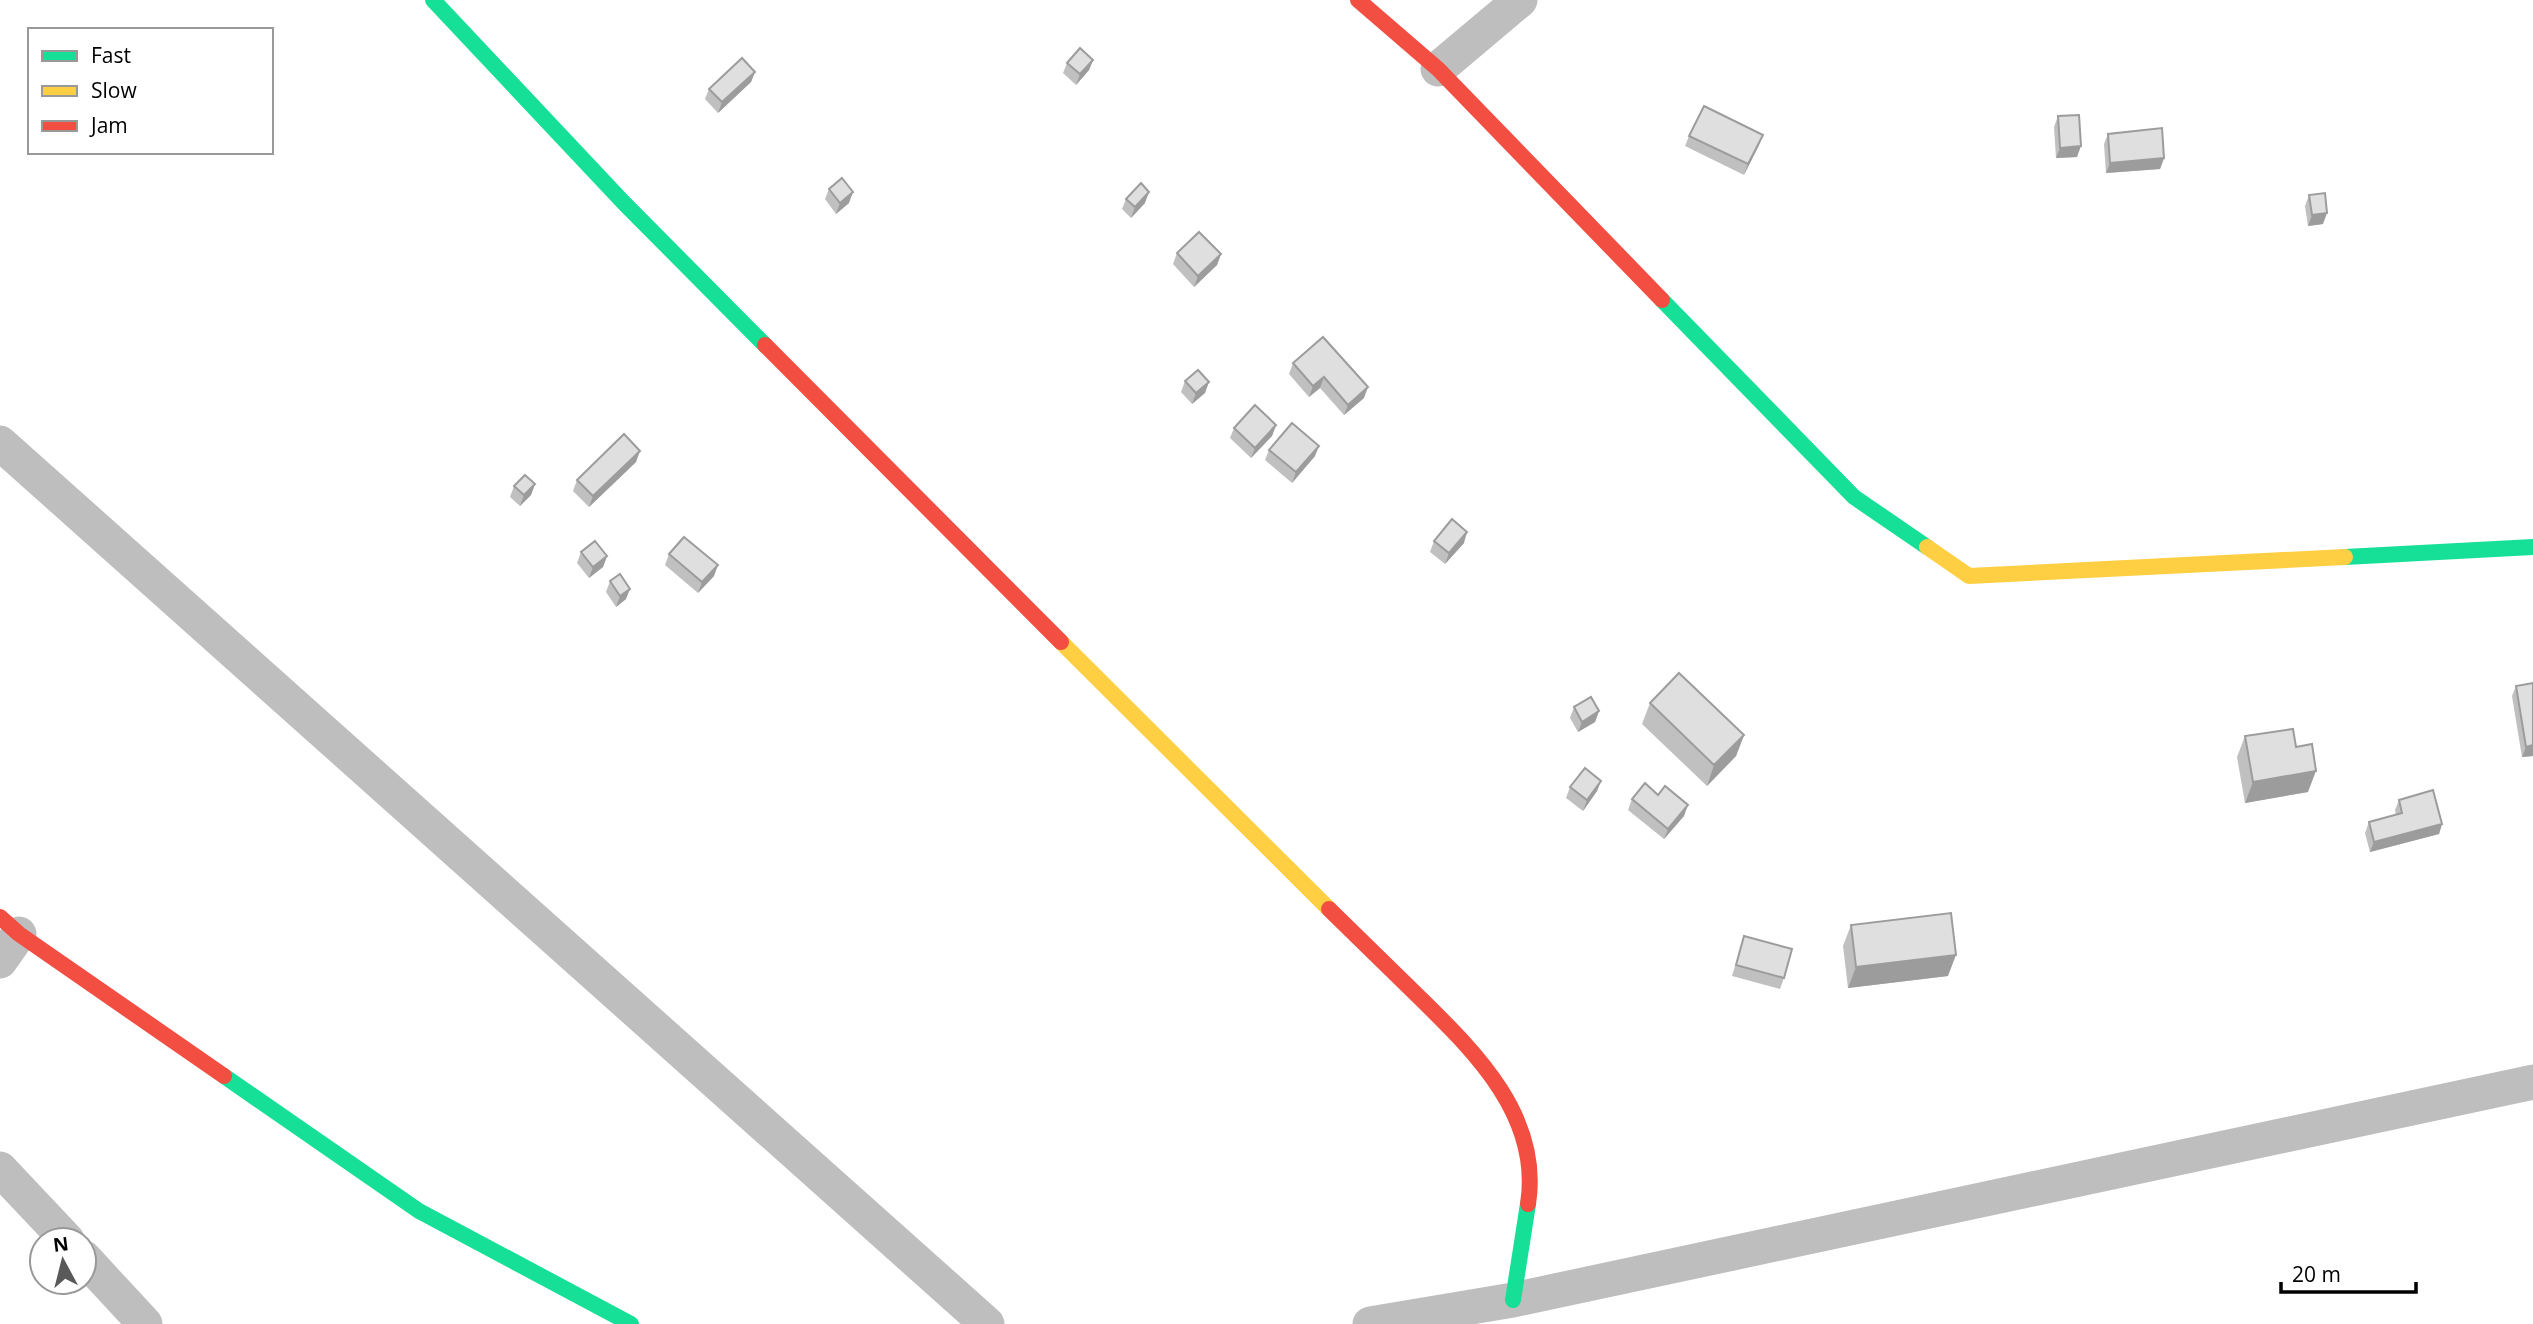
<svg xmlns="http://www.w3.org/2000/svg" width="2533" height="1324" font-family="'Open Sans',sans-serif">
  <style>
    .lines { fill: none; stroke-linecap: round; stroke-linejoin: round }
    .street { stroke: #bebebe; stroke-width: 35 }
    .fast { stroke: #16e098; stroke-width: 16 }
    .slow { stroke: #ffcf43; stroke-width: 16 }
    .jam { stroke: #f24e42; stroke-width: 16 }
    .wall { fill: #c0c0c0 }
    .shaded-wall { fill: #9c9c9c }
    .building { fill: #dfdfdf; stroke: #9c9c9c; stroke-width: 2 }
  </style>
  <rect width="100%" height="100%" fill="#fff"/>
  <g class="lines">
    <!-- street -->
    <g class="street">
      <polyline points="1438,69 1520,0"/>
      <polyline points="0,443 987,1324"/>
      <polyline points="0,961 19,934"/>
      <polyline points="0,1169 67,1240"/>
      <polyline points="84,1258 145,1324"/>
      <polyline points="1370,1324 1513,1300 2533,1082"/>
    </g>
    <!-- fast -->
    <g class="fast">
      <polyline points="433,0 624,203 765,345"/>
      <polyline points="1662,300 1854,497 1927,547"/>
      <polyline points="2345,557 2533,547"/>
      <polyline points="224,1076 419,1211 631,1324"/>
      <polyline points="1513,1300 1528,1204"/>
    </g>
    <!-- slow -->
    <g class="slow">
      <polyline points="1927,547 1969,576 2345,557"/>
      <polyline points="1061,642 1329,909"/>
    </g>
    <!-- jam -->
    <g class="jam">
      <polyline points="1358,0 1438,69 1662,300"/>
      <polyline points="765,345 1061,642"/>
      <path d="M1329 909C1359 938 1388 967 1418 996 1474 1051 1542 1116 1528 1204"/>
      <polyline points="0,917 19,934 224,1076"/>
    </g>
  </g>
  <!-- wall -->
  <g class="wall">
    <polygon points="1093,60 1089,70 1076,85 1063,73 1067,63"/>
    <polygon points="755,72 751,82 718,113 705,99 709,89"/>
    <polygon points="2058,116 2077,157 2056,158 2054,127"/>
    <polygon points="2108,134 2164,158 2160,169 2106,173 2104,144"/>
    <polygon points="1689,136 1759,145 1744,175 1685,146"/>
    <polygon points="829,189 849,203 836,214 825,199"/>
    <polygon points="2309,195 2323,224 2308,226 2305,206"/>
    <polygon points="1126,199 1145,203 1131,218 1122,209"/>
    <polygon points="1177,253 1221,254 1217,265 1194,287 1173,264"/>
    <polygon points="1323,337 1364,398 1344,415 1320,388 1309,397 1289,374 1293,363"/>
    <polygon points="1185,381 1205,393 1192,404 1181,392"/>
    <polygon points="1276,425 1272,436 1251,458 1230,438 1234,428"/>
    <polygon points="1269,450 1315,456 1292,483 1265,460"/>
    <polygon points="636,462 589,507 573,491 577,480"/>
    <polygon points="535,484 531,495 520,506 510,497 514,486"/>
    <polygon points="1434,541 1464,543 1445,564 1430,552"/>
    <polygon points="581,552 607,556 603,567 589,578 577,563"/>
    <polygon points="669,554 714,576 698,593 665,565"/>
    <polygon points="610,581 626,599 616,607 606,592"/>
    <polygon points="2533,683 2533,756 2522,757 2512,696 2516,686"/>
    <polygon points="1650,703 1744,735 1736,756 1707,786 1642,724"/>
    <polygon points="1574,707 1599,711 1595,722 1578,732 1570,718"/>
    <polygon points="2245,736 2296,747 2308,792 2245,803 2237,757"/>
    <polygon points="1601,781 1597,791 1583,811 1566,798 1570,787"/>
    <polygon points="1658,795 1684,816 1664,839 1628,810 1632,799"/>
    <polygon points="2399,800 2442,824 2439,834 2370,852 2365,833 2369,822 2396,815 2395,810"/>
    <polygon points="1851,925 1948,976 1848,988 1843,946"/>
    <polygon points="1744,936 1784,978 1780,989 1732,976"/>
  </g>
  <!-- shaded-wall -->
  <g class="shaded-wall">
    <polygon points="1093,60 1089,70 1076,85 1080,74"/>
    <polygon points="755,72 751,82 718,113 722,102"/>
    <polygon points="1763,135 1759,145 1744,175 1748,164"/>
    <polygon points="2081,146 2077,157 2056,158 2060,148"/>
    <polygon points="2164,158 2160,169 2106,173 2110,163"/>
    <polygon points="853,192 849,203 836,214 840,203"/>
    <polygon points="1149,192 1145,203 1131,218 1135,207"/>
    <polygon points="2327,213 2323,224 2308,226 2312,215"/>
    <polygon points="1221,254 1217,265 1194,287 1198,276"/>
    <polygon points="1324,377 1320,388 1309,397 1313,386"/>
    <polygon points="1209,382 1205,393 1192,404 1196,393"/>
    <polygon points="1368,387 1364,398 1344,415 1348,405"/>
    <polygon points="1276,425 1272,436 1251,458 1255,448"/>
    <polygon points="1319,446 1315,456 1292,483 1296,472"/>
    <polygon points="640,451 636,462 589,507 593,496"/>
    <polygon points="535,484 531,495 520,506 524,495"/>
    <polygon points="1467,532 1464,543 1445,564 1449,553"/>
    <polygon points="607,556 603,567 589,578 593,567"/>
    <polygon points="718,565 714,576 698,593 702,582"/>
    <polygon points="630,589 626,599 616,607 620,596"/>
    <polygon points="1599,711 1595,722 1578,732 1582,722"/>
    <polygon points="1744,735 1736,756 1707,786 1714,765"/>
    <polygon points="2533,745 2533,756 2522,757 2526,747"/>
    <polygon points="2316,771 2308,792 2245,803 2253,782"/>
    <polygon points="1601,781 1597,791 1583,811 1587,800"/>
    <polygon points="1688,805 1684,816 1664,839 1668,829"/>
    <polygon points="2442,824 2439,834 2370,852 2374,842"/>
    <polygon points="1956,955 1948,976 1848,988 1856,967"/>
  </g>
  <!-- building -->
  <g class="building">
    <polygon points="1080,48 1093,60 1080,74 1067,63"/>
    <polygon points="742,58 755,72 722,102 709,89"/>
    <polygon points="1704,106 1763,135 1748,164 1689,136"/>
    <polygon points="2079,115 2081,146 2060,148 2058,116"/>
    <polygon points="2162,128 2164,158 2110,163 2108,134"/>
    <polygon points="842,178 853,192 840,203 829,189"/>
    <polygon points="1141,183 1149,192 1135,207 1126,199"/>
    <polygon points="2325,193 2327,213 2312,215 2309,195"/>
    <polygon points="1199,232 1221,254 1198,276 1177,253"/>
    <polygon points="1323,337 1368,387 1348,405 1324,377 1313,386 1293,363"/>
    <polygon points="1198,370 1209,382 1196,393 1185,381"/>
    <polygon points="1255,405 1276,425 1255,448 1234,428"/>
    <polygon points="1292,423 1319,446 1296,472 1269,450"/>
    <polygon points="624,434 640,451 593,496 577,480"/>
    <polygon points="525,475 535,484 524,495 514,486"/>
    <polygon points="1452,519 1467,532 1449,553 1434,541"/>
    <polygon points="684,537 718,565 702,582 669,554"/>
    <polygon points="595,541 607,556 593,567 581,552"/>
    <polygon points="620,574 630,589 620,596 610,581"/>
    <polygon points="1679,673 1744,735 1714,765 1650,703"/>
    <polygon points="2533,683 2533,745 2526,747 2516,686"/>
    <polygon points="1591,697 1599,711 1582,722 1574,707"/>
    <polygon points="2293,729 2296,747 2312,744 2316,771 2253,782 2245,736"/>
    <polygon points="1585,768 1601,781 1587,800 1570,787"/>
    <polygon points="1645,783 1658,795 1665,786 1688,805 1668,829 1632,799"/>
    <polygon points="2433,790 2442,824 2374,842 2369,822 2402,813 2399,800"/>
    <polygon points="1951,913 1956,955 1856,967 1851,925"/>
    <polygon points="1744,936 1792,949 1784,978 1736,965"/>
  </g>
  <!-- legend -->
  <rect x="28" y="28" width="245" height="126" fill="#ffffff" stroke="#999999" stroke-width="2"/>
  <rect x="42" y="51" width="35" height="10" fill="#16e098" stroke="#999999" stroke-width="2"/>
  <text x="91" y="63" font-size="21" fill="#000000">Fast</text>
  <rect x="42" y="86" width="35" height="10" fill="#ffcf43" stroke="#999999" stroke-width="2"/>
  <text x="91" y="98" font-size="21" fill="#000000">Slow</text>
  <rect x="42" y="121" width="35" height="10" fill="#f24e42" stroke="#999999" stroke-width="2"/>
  <text x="91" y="133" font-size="21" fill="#000000">Jam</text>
  <!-- north arrow -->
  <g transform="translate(63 1261) rotate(353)"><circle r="33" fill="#ffffff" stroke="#999999" stroke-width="2"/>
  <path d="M0-5L12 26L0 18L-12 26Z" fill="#595959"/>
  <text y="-10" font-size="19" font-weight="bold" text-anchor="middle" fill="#000000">N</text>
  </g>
  <!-- scale -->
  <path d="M2281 1282v10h135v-10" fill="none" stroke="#000000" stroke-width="3.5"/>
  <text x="2292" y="1282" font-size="21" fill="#000000" stroke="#ffffff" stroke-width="5" paint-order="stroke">20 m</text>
</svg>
